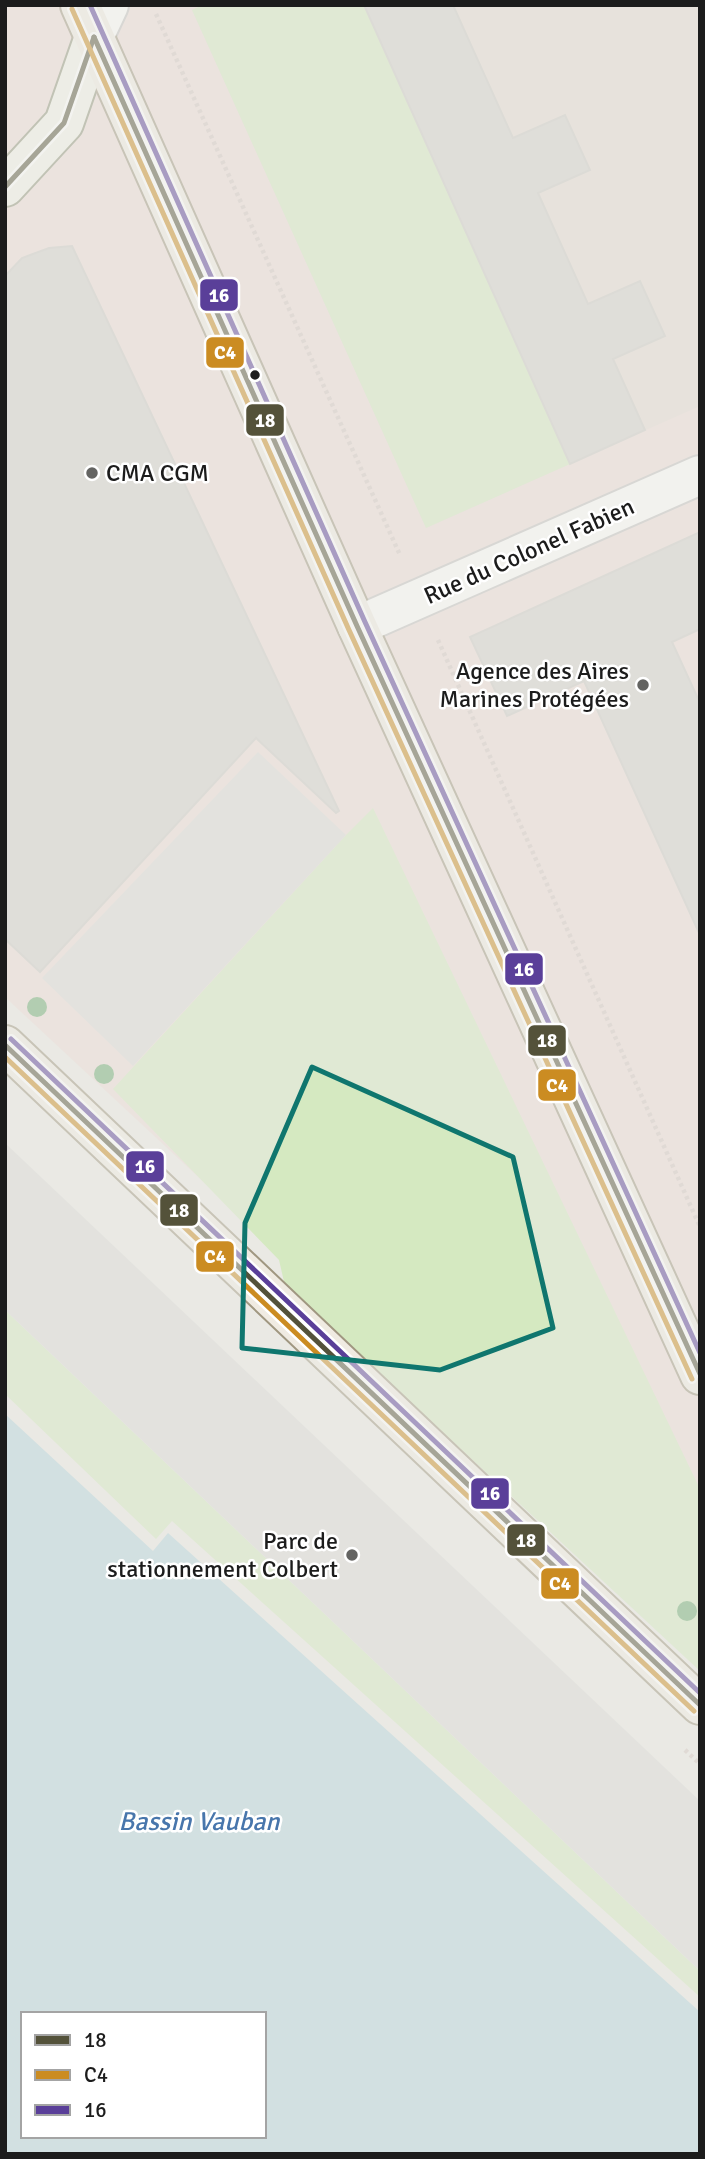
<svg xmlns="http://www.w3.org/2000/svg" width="705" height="2159" font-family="Signika,sans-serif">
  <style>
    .commercial { fill: #eddcd8 }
    .military { fill: #e5dad3 }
    .grass { fill: #d5e9c1 }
    .parking { fill: #dbdad8 }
    .water { fill: #b6d5de; fill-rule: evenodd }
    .building { fill: #d2d0cd; stroke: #cdcac5; stroke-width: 2 }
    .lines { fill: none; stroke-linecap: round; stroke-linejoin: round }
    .minor-casing { stroke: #c3c2c0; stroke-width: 42 }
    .secondary-casing { stroke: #91947c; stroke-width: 42 }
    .primary-casing { stroke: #a09781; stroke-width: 42 }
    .path { stroke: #d6c7c3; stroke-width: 4.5; stroke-dasharray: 3.5 3.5; stroke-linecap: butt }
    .minor { stroke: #fcfcfb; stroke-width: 38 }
    .secondary { stroke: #f2f2e8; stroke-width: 38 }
    .primary { stroke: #f0ebe2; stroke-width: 38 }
    .bus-1-casing { stroke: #fff; stroke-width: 10 }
    .bus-2-casing { stroke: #fff; stroke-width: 10 }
    .bus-3-casing { stroke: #fff; stroke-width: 10 }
    .bus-1 { stroke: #54523a; stroke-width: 5 }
    .bus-2 { stroke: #cb8c22; stroke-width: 5 }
    .bus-3 { stroke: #5a3f99; stroke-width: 5 }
    .tree { fill: #6fac73 }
    .marked { fill: none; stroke: #0f766e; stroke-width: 5; stroke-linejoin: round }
    .bus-dot { fill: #1c1c1c; stroke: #fff; stroke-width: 2.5 }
    .poi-dot { fill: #646462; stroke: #fff; stroke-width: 2.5 }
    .labels { text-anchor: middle; stroke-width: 5; stroke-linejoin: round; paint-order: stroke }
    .poi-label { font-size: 24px; fill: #1c1c1c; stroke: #fff; text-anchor: end }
    .street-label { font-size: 24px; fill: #1c1c1c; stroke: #fff }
    .water-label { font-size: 26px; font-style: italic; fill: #4876ac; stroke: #fff }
    .line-badge { stroke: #fff; stroke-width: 2.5 }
    .badge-label { font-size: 19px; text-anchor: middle; font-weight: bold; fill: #fff }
  </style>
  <rect width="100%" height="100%" fill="#eae9e4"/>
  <!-- commercial -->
  <polygon class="commercial" points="5,5 700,5 700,1644 5,997"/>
  <!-- military -->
  <polygon class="military" points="203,5 700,5 700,406 426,528 192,10"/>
  <!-- grass -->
  <g class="grass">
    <polygon points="203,5 364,5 570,464 426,528 192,10"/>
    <polygon points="373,808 700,1489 700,1671 285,1286 279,1260 113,1089 346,835"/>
    <polygon points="5,1310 700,1971 700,1997 172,1521 156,1539 5,1394"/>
  </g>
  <!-- parking -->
  <g class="parking">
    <polygon points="258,752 346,835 133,1066 42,978"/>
    <polygon points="5,1143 700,1801 700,1971 5,1310"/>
  </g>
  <!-- water -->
  <path class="water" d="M5 1414 153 1551 168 1533 700 2012V2154H5ZM23 2014H264V2136H23Z"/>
  <!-- building -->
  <g class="building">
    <polygon points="364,5 453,5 513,138 565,115 590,170 538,193 588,304 640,281 665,336 613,359 645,430 570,464"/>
    <polygon points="72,246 339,811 336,813 256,738 40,972 5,939 5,276 22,258 49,248"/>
    <polygon points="700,532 700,629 672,642 700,703 700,935 584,681 507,716 470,637"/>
  </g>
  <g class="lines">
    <!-- minor casing -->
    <g class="minor-casing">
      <g id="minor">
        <polyline points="94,37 109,5"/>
        <polyline points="357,626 700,475"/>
      </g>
    </g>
    <!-- secondary casing -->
    <g class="secondary-casing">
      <polyline id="secondary" points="5,187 64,123 94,37"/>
    </g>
    <!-- primary casing -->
    <g class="primary-casing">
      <g id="primary">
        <polyline points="80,5 357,626 700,1375"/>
        <polyline points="5,1045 700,1705"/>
      </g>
    </g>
    <!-- path -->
    <g class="path">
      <polyline points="156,14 400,555"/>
      <polyline points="438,640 700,1227"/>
      <polyline points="685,1750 700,1764"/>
    </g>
    <!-- minor -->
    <use href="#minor" class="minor"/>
    <!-- secondary -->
    <use href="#secondary" class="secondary"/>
    <!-- primary -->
    <use href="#primary" class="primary"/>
    <!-- bus-1 casing -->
    <g class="bus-1-casing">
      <g id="bus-1">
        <polyline points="94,37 357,626 700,1374"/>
        <polyline points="5,187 64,123 94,37"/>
        <polyline points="5,1045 700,1705"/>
      </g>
    </g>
    <!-- bus-2 casing -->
    <g class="bus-2-casing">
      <g id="bus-2">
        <polyline points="72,9 349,630 692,1379"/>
        <polyline points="5,1057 694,1711"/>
      </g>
    </g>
    <!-- bus-3 casing -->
    <g class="bus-3-casing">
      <g id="bus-3">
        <polyline points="90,5 365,622 700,1353"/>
        <polyline points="11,1039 700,1693"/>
      </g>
    </g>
    <!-- bus-1 -->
    <use href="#bus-1" class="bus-1"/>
    <!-- bus-2 -->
    <use href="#bus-2" class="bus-2"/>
    <!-- bus-3 -->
    <use href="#bus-3" class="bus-3"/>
  </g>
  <!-- trees -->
  <g class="tree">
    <circle cx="37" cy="1007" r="10"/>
    <circle cx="104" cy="1074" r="10"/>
    <circle cx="687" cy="1611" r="10"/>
  </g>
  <!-- marked area -->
  <path d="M0 0H705V2159H0ZM312 1067 513 1157 553 1328 440 1370 242 1348 245 1223Z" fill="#eae9e4" fill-opacity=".55" fill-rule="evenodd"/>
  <path class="marked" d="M312 1067 513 1157 553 1328 440 1370 242 1348 245 1223Z"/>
  <!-- markers -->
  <circle class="bus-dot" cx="255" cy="375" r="6"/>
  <g class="poi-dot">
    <circle cx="92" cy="473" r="7"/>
    <circle cx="643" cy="685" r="7"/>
    <circle cx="352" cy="1555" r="7"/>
  </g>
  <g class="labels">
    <!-- poi labels -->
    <g class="poi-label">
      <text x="106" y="481" text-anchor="start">CMA CGM</text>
      <text x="629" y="679">Agence des Aires<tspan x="629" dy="28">Marines Protégées</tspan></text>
      <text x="338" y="1549">Parc de<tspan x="338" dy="28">stationnement Colbert</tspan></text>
    </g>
    <!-- street labels -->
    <g class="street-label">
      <text transform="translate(529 551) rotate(-24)" y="8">Rue du Colonel Fabien</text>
    </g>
    <!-- water labels -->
    <g class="water-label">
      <text x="199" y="1830">Bassin Vauban</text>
    </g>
  </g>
  <g class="line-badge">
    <rect x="199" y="278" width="40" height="34" rx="7" fill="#5a3f99"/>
    <rect x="205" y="336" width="40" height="33" rx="7" fill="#cb8c22"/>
    <rect x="245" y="403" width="40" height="34" rx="7" fill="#54523a"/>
    <rect x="504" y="952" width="40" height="34" rx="7" fill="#5a3f99"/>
    <rect x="527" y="1024" width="40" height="33" rx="7" fill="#54523a"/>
    <rect x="537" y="1068" width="40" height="34" rx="7" fill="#cb8c22"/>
    <rect x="125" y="1150" width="40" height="33" rx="7" fill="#5a3f99"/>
    <rect x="159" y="1193" width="40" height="34" rx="7" fill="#54523a"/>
    <rect x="195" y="1240" width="40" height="33" rx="7" fill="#cb8c22"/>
    <rect x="470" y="1477" width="40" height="33" rx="7" fill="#5a3f99"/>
    <rect x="506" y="1523" width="40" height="34" rx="7" fill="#54523a"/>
    <rect x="540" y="1567" width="40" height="33" rx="7" fill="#cb8c22"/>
  </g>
  <g class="badge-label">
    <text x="219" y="302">16</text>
    <text x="225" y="359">C4</text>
    <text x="265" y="427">18</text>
    <text x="524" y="976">16</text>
    <text x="547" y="1047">18</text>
    <text x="557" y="1092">C4</text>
    <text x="145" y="1173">16</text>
    <text x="179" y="1217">18</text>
    <text x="215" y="1263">C4</text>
    <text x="490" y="1500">16</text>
    <text x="526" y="1547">18</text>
    <text x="560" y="1590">C4</text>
  </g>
  <!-- border -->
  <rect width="705" height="2159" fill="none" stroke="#1c1c1c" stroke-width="14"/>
  <!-- legend -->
  <rect x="21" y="2012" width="245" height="126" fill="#ffffff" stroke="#a4a4a4" stroke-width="2"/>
  <rect x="35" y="2035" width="35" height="10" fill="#54523a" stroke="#a4a4a4" stroke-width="2"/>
  <text x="84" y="2047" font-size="21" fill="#1c1c1c">18</text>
  <rect x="35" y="2070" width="35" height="10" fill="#cb8c22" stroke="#a4a4a4" stroke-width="2"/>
  <text x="84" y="2082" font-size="21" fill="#1c1c1c">C4</text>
  <rect x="35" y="2105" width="35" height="10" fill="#5a3f99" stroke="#a4a4a4" stroke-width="2"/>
  <text x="84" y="2117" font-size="21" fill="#1c1c1c">16</text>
</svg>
